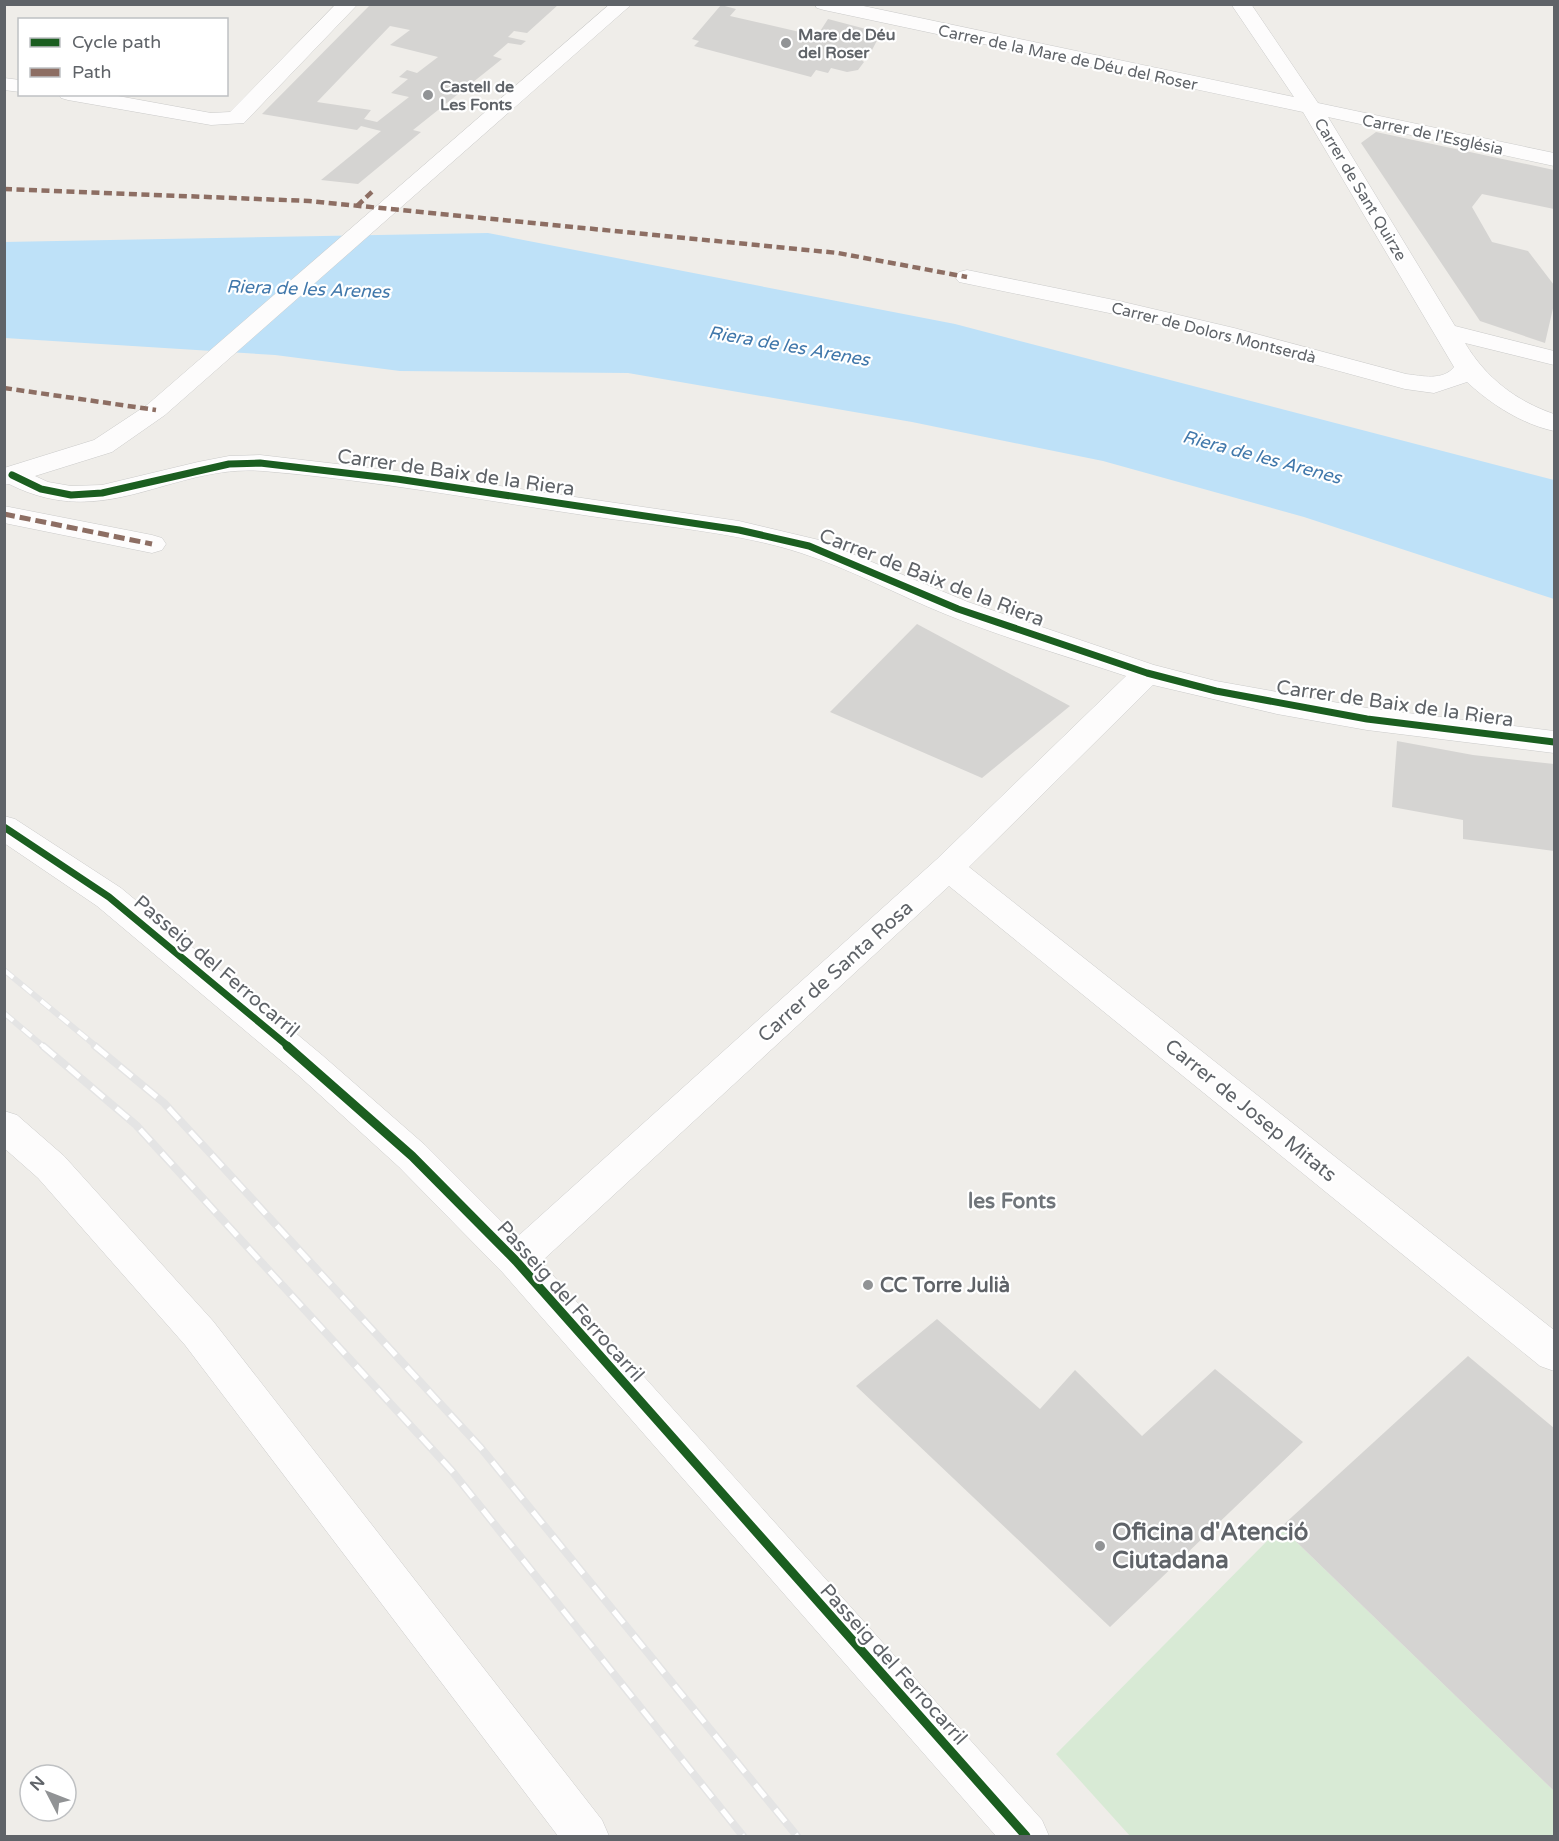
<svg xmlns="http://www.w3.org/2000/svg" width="1559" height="1841" font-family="'Varela Round',sans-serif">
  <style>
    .green { fill: #d8ead5 }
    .water { fill: #bee1f8 }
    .building { fill: #d5d4d2; fill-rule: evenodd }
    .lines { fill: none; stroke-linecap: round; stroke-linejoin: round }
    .pedestrian-casing { stroke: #cbcbca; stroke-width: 1 }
    .minor-casing { stroke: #cbcbca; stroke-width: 1 }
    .pedestrian { fill: #fdfcfc; fill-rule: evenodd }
    .minor { fill: #fdfcfc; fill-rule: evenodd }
    .rail-far1-casing { stroke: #e4e4e4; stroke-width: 6 }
    .rail-casing { stroke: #e4e4e4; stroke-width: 8 }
    .rail-far1 { stroke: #fff; stroke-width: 4; stroke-dasharray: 12; stroke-linecap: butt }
    .rail { stroke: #fff; stroke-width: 5; stroke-dasharray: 16; stroke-linecap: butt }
    .quiet-far1 { stroke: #8d6e63; stroke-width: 4.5; stroke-dasharray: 8 4.5; stroke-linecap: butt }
    .quiet { stroke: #8d6e63; stroke-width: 5; stroke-dasharray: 11 5; stroke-linecap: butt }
    .cycleway-far1-casing { stroke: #fff; stroke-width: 10 }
    .cycleway-casing { stroke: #fff; stroke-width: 13 }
    .cycleway-far1 { stroke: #1b5e20; stroke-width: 7 }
    .cycleway { stroke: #1b5e20; stroke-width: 9 }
    .poi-dot { fill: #919395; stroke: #fff; stroke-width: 2 }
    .labels { text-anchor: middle; stroke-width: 4.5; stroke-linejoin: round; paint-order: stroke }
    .far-poi-label { font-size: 16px; font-weight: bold; fill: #5f6368; stroke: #fff; text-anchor: start }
    .far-street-label { font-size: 16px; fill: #5f6368; stroke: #fff }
    .far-water-label { font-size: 18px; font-style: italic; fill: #4178ab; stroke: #fff }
    .street-label { font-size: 20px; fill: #5f6368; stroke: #fff }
    .poi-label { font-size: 20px; font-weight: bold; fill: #5f6368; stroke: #fff; text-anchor: start }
    .neighbourhood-label { font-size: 21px; font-weight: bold; fill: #70757a; stroke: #fff }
    .near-poi-label { font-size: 24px; font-weight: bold; fill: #5f6368; stroke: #fff; text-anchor: start }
  </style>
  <rect width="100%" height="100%" fill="#efede9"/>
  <!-- green -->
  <polygon class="green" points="1281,1527 1554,1791 1554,1836 1130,1836 1056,1754"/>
  <!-- water -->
  <polygon class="water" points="488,233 955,324 1554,480 1554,599 1304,517 1103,461 912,422 628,373 400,371 275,355 5,338 4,242"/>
  <!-- building -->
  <g class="building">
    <path d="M371 4H553L558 5 527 33 514 31 508 37 526 41 521 45 508 43 493 56 502 59 413 130 421 132 358 184 321 180 381 131 361 126 357 130 262 114ZM390 26 410 30 390 45 438 57 417 73 407 70 399 77 408 79 391 93 409 97 377 122 364 119 371 110 317 102Z"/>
    <polygon points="721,5 736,9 730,16 817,36 828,19 881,33 872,50 866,48 862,55 844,51 842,53 858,57 864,62 858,70 847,72 831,68 828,73 816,70 811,77 694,46 699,41 692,39"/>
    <polygon points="1376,132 1554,170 1554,209 1482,194 1472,207 1492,242 1528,251 1554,285 1554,304 1545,343 1480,321 1361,143"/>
    <polygon points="917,624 1070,706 982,778 830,712"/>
    <polygon points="1397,741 1473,755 1554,764 1554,851 1463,839 1463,820 1392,807"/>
    <polygon points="937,1319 1040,1409 1075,1370 1142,1436 1215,1369 1303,1442 1110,1627 856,1386"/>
    <polygon points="1468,1356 1554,1428 1554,1791 1281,1527"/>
  </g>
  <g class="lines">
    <!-- pedestrian casing -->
    <g class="pedestrian-casing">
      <polygon id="pedestrian" points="4,506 152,535 162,538 166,544 162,550 152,553 4,523"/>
    </g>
    <!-- minor casing -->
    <g class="minor-casing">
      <g id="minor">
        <polygon points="336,4 358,4 244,123 211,125 68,100 61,98 58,94 107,94 211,113 230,112"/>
        <path d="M610 4H632L165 415 112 452 35 476 48 482 71 486 102 485 198 462 229 456 260 455 397 471 739 521 819 540 968 602 1154 665 1216 681 1367 708 1554 731V753L1367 730 1277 714 1153 685 969 867 1554 1330V1371L1540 1366 949 886 541 1262 1042 1820 1049 1836H996L503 1273 399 1167 298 1075 97 906 4 843V816L15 819 121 888 322 1055 425 1145 517 1237 937 859 1126 676C1066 656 1004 638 945 614 898 595 848 568 801 553 737 532 657 526 590 516 481 500 372 480 263 471 170 464 106 533 9 484L4 485V468L94 440 147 405Z"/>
        <path d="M814 4H854L1294 97 1231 4H1251L1318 103 1554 153V166L1328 117 1455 326 1554 351V365L1465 343C1486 378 1516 401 1554 414V431C1522 424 1492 405 1467 382L1434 393 1405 389 1229 341 1119 315 959 282 955 277 959 272 967 270 1119 301 1234 328 1406 374C1422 376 1443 381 1454 367L1303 112 824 10 817 8Z"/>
        <polygon points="4,78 20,80 20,92 4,90"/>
        <polygon points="4,1111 17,1115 64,1156 213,1321 602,1820 609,1836 558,1836 185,1345 38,1178 4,1148"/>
      </g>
    </g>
    <!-- pedestrian -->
    <use href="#pedestrian" class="pedestrian"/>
    <!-- minor -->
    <use href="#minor" class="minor"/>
    <!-- rail-far1 casing -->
    <g class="rail-far1-casing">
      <g id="rail-far1">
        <polyline points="4,970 97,1047"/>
        <polyline points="4,1013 44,1047"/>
      </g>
    </g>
    <!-- rail casing -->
    <g class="rail-casing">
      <g id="rail">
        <polyline points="43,1046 136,1125 452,1471 743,1836"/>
        <polyline points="95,1046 164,1103 481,1448 797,1836"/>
      </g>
    </g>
    <!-- rail-far1 -->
    <use href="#rail-far1" class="rail-far1"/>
    <!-- rail -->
    <use href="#rail" class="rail"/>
    <!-- quiet-far1 -->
    <g class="quiet-far1">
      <polyline points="4,189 309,201 838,253 967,277"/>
      <polyline points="357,206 375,189"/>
      <polyline points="4,388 156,410"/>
    </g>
    <!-- quiet -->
    <polyline class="quiet" points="4,514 152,544"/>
    <!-- cycleway-far1 casing -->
    <g class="cycleway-far1-casing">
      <g id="cycleway-far1">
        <polyline points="12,475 41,489 71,495 102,493 229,464 260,463 397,479 739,530 809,546 958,609 1147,673 1216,691 1367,719 1554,742"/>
        <polyline points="4,827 109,897 289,1047"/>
      </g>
    </g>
    <!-- cycleway casing -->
    <g class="cycleway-casing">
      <polyline id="cycleway" points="287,1046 412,1156 516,1261 1026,1836"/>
    </g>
    <!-- cycleway-far1 -->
    <use href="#cycleway-far1" class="cycleway-far1"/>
    <!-- cycleway -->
    <use href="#cycleway" class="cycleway"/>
  </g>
  <!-- markers -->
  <g class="poi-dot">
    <circle cx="786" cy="43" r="6"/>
    <circle cx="428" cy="95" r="6"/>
    <circle cx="868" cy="1285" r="6"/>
    <circle cx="1100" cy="1546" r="6"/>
  </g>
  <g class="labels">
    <!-- far-poi labels -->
    <g class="far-poi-label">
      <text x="798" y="40">Mare de Déu<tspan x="798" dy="18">del Roser</tspan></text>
      <text x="440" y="92">Castell de<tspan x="440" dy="18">Les Fonts</tspan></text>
    </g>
    <!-- far-street labels -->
    <g class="far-street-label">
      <text transform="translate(1068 57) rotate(12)" y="6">Carrer de la Mare de Déu del Roser</text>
      <text transform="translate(1433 134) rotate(12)" y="6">Carrer de l'Església</text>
      <text transform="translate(1361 189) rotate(59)" y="6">Carrer de Sant Quirze</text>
      <text transform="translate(1214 332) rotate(14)" y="6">Carrer de Dolors Montserdà</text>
    </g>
    <!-- far-water labels -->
    <g class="far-water-label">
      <text transform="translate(308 289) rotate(2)" y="6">Riera de les Arenes</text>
      <text transform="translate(789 346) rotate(10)" y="6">Riera de les Arenes</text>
      <text transform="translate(1262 457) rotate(15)" y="6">Riera de les Arenes</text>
    </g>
    <!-- street labels -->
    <g class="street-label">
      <text transform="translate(456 472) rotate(8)" y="7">Carrer de Baix de la Riera</text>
      <text transform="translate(932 577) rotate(21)" y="7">Carrer de Baix de la Riera</text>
      <text transform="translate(1395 703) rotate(8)" y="7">Carrer de Baix de la Riera</text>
      <text transform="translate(217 966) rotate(40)" y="7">Passeig del Ferrocarril</text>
      <text transform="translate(835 971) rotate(-42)" y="7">Carrer de Santa Rosa</text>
      <text transform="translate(1251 1110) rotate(39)" y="7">Carrer de Josep Mitats</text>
      <text transform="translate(571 1301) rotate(48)" y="7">Passeig del Ferrocarril</text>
      <text transform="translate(894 1664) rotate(48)" y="7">Passeig del Ferrocarril</text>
    </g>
    <!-- poi labels -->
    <g class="poi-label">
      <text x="880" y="1292">CC Torre Julià</text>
    </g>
    <!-- neighbourhood labels -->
    <g class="neighbourhood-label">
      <text x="1012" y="1208">les Fonts</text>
    </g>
    <!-- near-poi labels -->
    <g class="near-poi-label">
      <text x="1112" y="1540">Oficina d'Atenció<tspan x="1112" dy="28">Ciutadana</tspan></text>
    </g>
  </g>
  <!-- border -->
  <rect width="1559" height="1841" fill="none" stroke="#5f6368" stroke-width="12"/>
  <!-- legend -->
  <rect x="18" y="18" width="210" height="78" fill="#ffffff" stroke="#bfc1c3" stroke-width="1.5"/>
  <rect x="30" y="38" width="30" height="9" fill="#1b5e20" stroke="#bfc1c3" stroke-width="1.5"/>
  <text x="72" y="48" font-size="18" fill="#5f6368">Cycle path</text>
  <rect x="30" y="68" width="30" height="9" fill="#8d6e63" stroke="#bfc1c3" stroke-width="1.5"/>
  <text x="72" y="78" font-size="18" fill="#5f6368">Path</text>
  <!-- north arrow -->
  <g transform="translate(48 1793) rotate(312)"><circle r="28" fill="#ffffff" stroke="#bfc1c3" stroke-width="1.5"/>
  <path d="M0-4.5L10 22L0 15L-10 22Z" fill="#919395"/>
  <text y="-9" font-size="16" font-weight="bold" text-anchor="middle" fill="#5f6368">N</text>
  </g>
</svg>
